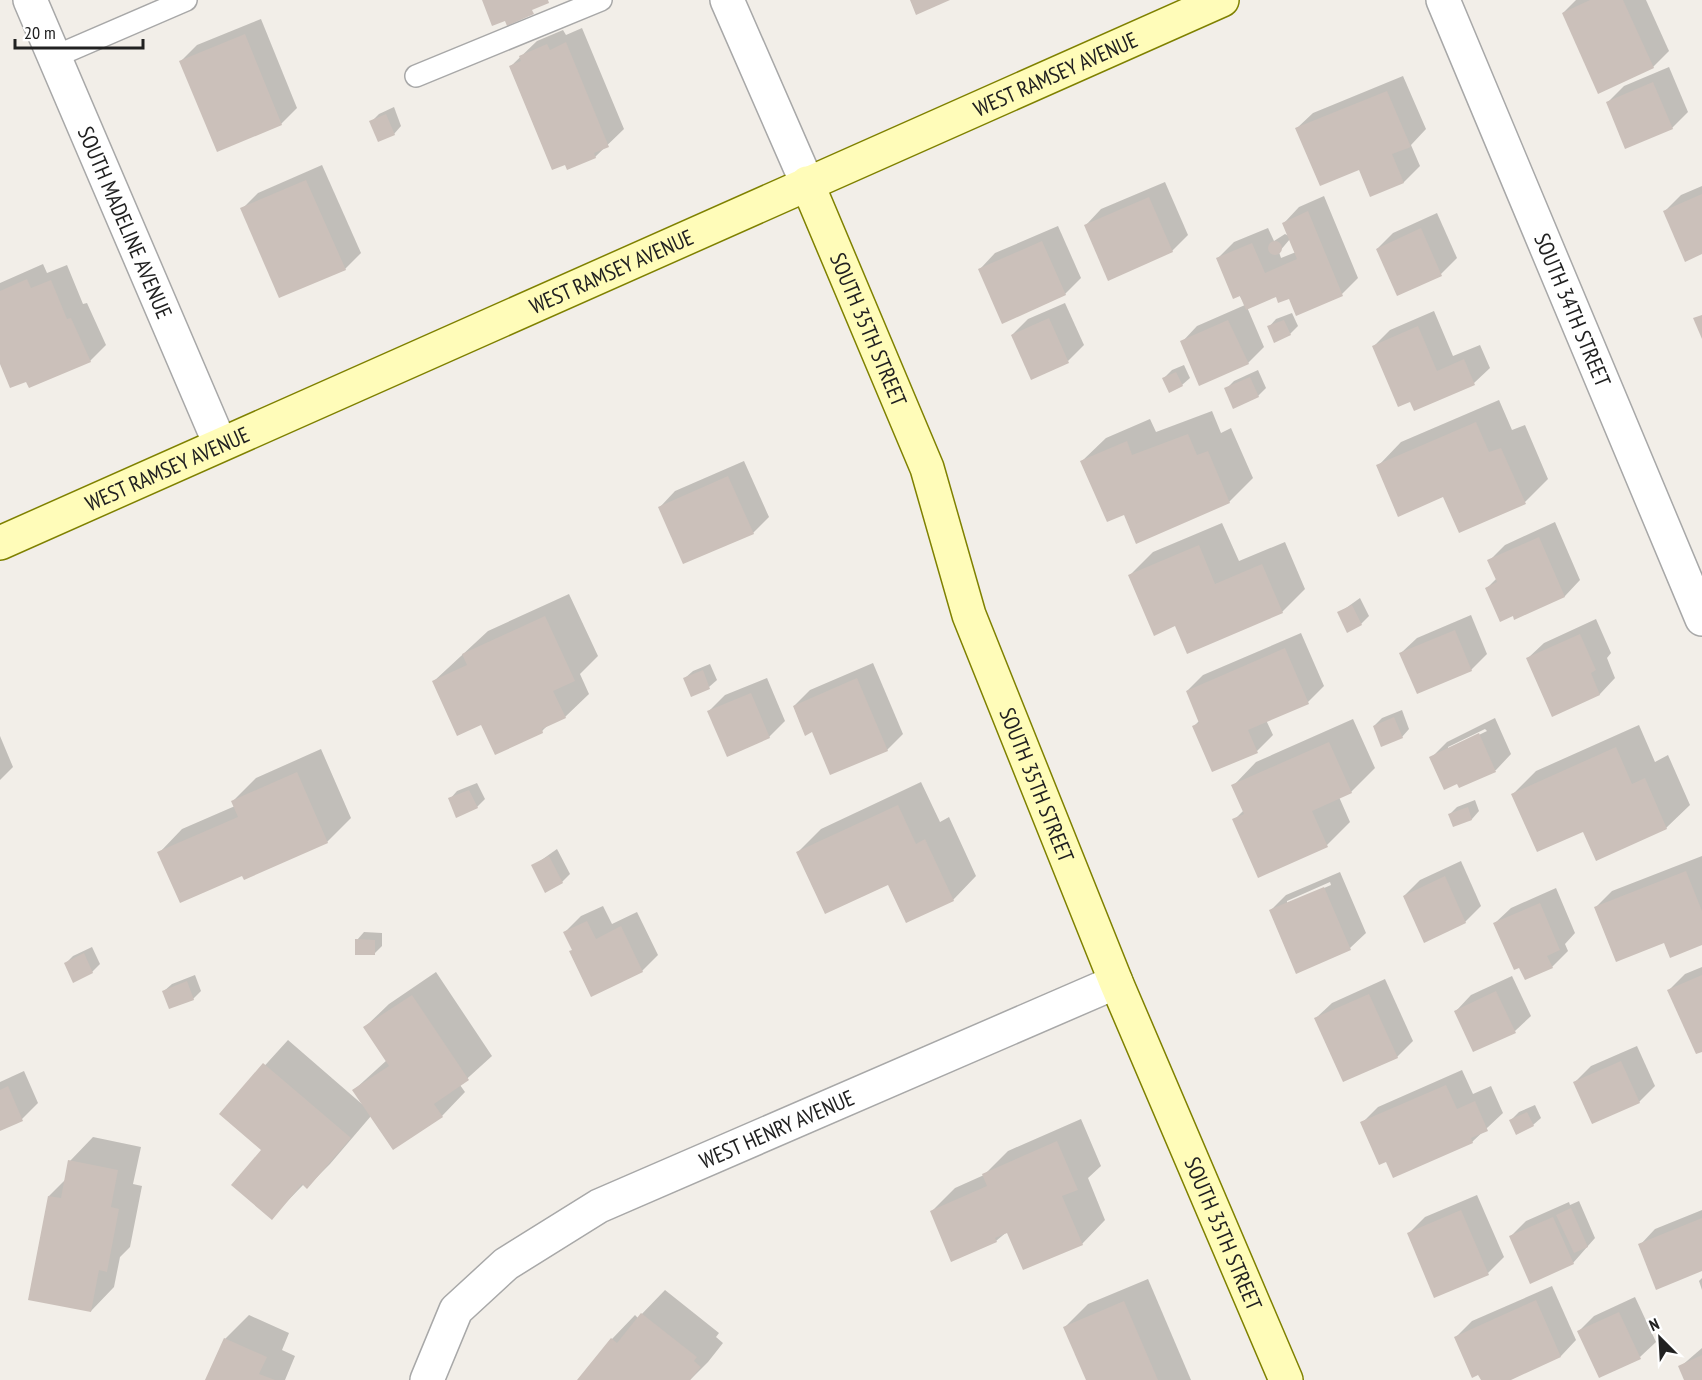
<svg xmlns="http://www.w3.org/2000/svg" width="1702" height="1380" font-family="'PT Sans Narrow',sans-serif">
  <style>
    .shadow { fill: #0003; fill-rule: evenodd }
    .building { fill: #cbc0ba }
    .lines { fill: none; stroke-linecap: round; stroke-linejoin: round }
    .lane-casing { stroke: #a8a8a8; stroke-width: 24 }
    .street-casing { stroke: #a8a8a8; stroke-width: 36 }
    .secondary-casing { stroke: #7f8100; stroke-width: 36 }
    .lane { stroke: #fff; stroke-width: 21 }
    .street { stroke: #fff; stroke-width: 33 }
    .secondary { stroke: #fffcb9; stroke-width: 33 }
    .labels { text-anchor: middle; stroke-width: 4.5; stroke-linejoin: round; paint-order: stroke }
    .street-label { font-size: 22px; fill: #212121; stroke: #fff }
  </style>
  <rect width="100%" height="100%" fill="#f2eee8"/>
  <!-- shadow -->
  <g class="shadow">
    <polygon points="1576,0 1646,0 1669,51 1653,67 1563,13"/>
    <polygon points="261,19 297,108 281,124 181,61 197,45"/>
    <polygon points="582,28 624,129 595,157 511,66 537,41 563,30 566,35"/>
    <polygon points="1669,67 1688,112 1672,128 1608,102 1624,86"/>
    <polygon points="1403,76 1426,129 1411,145 1420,166 1404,182 1371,195 1359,168 1297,128 1313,113"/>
    <polygon points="394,107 401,126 394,134 371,122 379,114"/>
    <polygon points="322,165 361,253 345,269 242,209 258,193"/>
    <polygon points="1165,182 1188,235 1172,251 1086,225 1101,209"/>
    <polygon points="1702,186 1702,253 1665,211 1681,195"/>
    <path d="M1324 196 1358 278 1342 294 1297 314 1290 297 1277 295 1247 307 1264 347 1248 363 1182 342 1197 326 1245 305 1218 258 1234 242 1268 228 1274 241 1285 234 1289 236 1284 223 1299 207ZM1290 239 1296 252 1281 258 1279 252Z"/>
    <polygon points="1437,213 1457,258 1441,274 1397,294 1377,249 1393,233"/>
    <polygon points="1058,226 1081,278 1065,294 980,269 995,253"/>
    <polygon points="43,264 47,273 67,265 83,304 87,303 106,345 90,361 27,380 0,360 0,283"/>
    <polygon points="1065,303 1084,345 1068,361 1012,335 1028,319"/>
    <polygon points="1434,311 1453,356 1480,345 1490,368 1474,383 1410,400 1374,346 1390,330"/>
    <polygon points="1292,313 1298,326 1290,334 1269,327 1276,319"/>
    <polygon points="1184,365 1190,378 1182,385 1164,378 1172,370"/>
    <polygon points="1258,370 1266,388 1258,396 1226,389 1234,381"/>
    <polygon points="1499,400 1512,430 1525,425 1548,479 1525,502 1444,495 1378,466 1401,442"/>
    <polygon points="1212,411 1221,433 1231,428 1253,478 1229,502 1082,461 1106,438 1150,419 1156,432"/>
    <polygon points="744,461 769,517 753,533 660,507 675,491"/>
    <polygon points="1555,522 1580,580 1565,596 1515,618 1487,588 1497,578 1489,561 1505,545"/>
    <polygon points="1222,523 1239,561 1285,542 1305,589 1282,612 1176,624 1130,575 1153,552"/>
    <polygon points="569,594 598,656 580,674 589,694 565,717 549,724 542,731 481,723 434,681 488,631"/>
    <polygon points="1360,598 1369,616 1361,624 1339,613"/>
    <polygon points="1471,615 1487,654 1471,670 1401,653 1417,638"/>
    <polygon points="1596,619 1611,653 1607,658 1615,678 1600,694 1553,715 1528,658 1544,643"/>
    <polygon points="1301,633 1324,686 1308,702 1266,720 1273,735 1257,751 1194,726 1200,720 1187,691 1203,675"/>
    <polygon points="873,663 903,734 887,750 813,730 794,706 810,690"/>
    <polygon points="710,664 717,680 709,687 685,678 693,671"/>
    <polygon points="767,678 785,721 769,737 709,711 725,695"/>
    <polygon points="1402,710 1409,729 1402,737 1374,726 1382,718"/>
    <path d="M1495 718 1511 754 1496 770 1460 786 1431 758 1447 742ZM1485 729 1487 731 1448 750V747Z"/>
    <polygon points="1353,719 1375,768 1351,792 1339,797 1350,822 1327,845 1234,820 1244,810 1233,786 1256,762"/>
    <polygon points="1639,725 1655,762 1668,755 1690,805 1666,828 1583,830 1513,794 1536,771"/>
    <polygon points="0,736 13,767 0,780"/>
    <polygon points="321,749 351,818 327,842 243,874 159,853 182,829 235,806 233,801 256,778"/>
    <polygon points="921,782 940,822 949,817 976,876 953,900 889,883 798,852 821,829"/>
    <polygon points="477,783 485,799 477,807 450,799 457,791"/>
    <polygon points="1475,800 1479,811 1472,819 1450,814 1457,807"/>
    <polygon points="557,849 570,874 562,882 533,866"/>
    <polygon points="1702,856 1702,944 1665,941 1596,907 1612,891"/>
    <polygon points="1461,861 1481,906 1465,922 1404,896 1420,880"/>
    <path d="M1340 872 1366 933 1350 948 1296 972 1270 911 1286 895ZM1330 882 1331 885 1287 904V901Z"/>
    <polygon points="1556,888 1575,933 1565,944 1568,951 1552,967 1495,923 1511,908"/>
    <polygon points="603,906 612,924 637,912 658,955 642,971 573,949 565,932 581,916"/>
    <polygon points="364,932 382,933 382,946 374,954 357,940"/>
    <polygon points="92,947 100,964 92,972 65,964 73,956"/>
    <polygon points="1702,967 1702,1050 1669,990 1685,974"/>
    <polygon points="436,972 492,1056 460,1085 465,1092 442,1116 371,1116 330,1164 307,1187 304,1184 271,1218 263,1150 221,1114 288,1040 363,1105 354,1090 387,1060 365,1027 389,1004"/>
    <polygon points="195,975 201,991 193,999 164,991 172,984"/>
    <polygon points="1512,976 1531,1016 1515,1031 1456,1011 1471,995"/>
    <polygon points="1385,979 1413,1041 1397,1057 1316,1018 1332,1003"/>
    <polygon points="1637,1046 1655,1086 1639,1102 1575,1082 1591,1066"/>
    <polygon points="1462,1070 1473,1094 1491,1086 1503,1113 1472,1142 1387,1160 1362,1123 1378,1107"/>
    <polygon points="24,1071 38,1103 22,1119 0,1129 0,1082"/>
    <polygon points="1535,1105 1541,1118 1533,1125 1511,1120 1519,1112"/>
    <polygon points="1081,1119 1101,1166 1088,1178 1105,1220 1082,1244 1008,1231 996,1241 932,1211 955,1188 984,1175 1008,1151"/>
    <polygon points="93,1137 141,1147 133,1184 142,1186 130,1247 120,1257 114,1287 91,1311 49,1196 66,1179 70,1161"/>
    <polygon points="1477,1195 1504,1257 1488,1273 1409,1233 1425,1217"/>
    <polygon points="1579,1201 1595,1238 1573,1263 1510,1237 1526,1221 1569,1202 1570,1205"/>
    <polygon points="1702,1210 1702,1269 1640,1245 1655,1229"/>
    <polygon points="1702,1278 1702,1290 1699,1281"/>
    <polygon points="1148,1279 1191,1380 1087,1380 1065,1327 1088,1304"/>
    <polygon points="1552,1286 1576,1340 1561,1356 1507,1380 1482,1380 1456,1337 1472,1321"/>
    <polygon points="665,1290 719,1333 716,1337 723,1343 708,1362 690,1380 579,1380 612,1339 635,1315 638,1318"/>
    <polygon points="1635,1297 1656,1342 1640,1357 1578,1332 1594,1316"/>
    <polygon points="249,1315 289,1333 282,1350 295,1356 285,1380 207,1380 225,1339"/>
    <polygon points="1702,1348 1702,1380 1686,1380 1680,1367"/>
  </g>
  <!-- building -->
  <g class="building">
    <polygon points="482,0 548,0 549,3 532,10 534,14 507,26 505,21 492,26"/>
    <polygon points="910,0 950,0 916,15"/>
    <polygon points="1590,0 1623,0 1654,68 1598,94 1562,13"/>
    <polygon points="245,34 282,125 217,152 179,61"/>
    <polygon points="566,42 609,147 594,153 596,158 567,170 565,165 552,170 509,66 521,61 519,56 547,44 550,50"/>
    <polygon points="1653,82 1673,129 1625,149 1606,102"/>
    <polygon points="1387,91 1411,147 1392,154 1404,183 1370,197 1359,170 1320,186 1295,128"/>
    <polygon points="386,114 395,135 378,142 369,121"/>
    <polygon points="306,180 346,270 279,298 240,208"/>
    <polygon points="1702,194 1702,254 1685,262 1663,211"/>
    <polygon points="1149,197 1173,252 1108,281 1084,225"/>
    <polygon points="1308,211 1343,296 1296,316 1289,299 1278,303 1276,297 1246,310 1240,296 1233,299 1216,258 1252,243 1265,273 1297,259 1282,223"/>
    <polygon points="1421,228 1442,276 1397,296 1376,249"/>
    <circle cx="1275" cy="248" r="7"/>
    <polygon points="1042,241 1066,295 1002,324 978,269"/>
    <polygon points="27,279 31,288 51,280 67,319 71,318 91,362 29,388 26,382 10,388 0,364 0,291"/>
    <polygon points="1702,315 1702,339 1693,318"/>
    <polygon points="1049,318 1069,363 1031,380 1011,335"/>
    <polygon points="1228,320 1249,364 1199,386 1180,341"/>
    <polygon points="1284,320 1291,335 1274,343 1267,326"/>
    <polygon points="1418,326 1437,371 1464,359 1475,385 1414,411 1410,402 1398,407 1372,346"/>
    <polygon points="1176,372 1183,386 1169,393 1162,378"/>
    <polygon points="1250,377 1259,397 1233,409 1224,388"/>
    <polygon points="1476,422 1489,452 1501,448 1526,504 1459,533 1443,497 1398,517 1376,465"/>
    <polygon points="1188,434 1197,455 1208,451 1230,503 1136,544 1124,515 1107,522 1080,461 1127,441 1132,455"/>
    <polygon points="728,476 754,534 683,564 658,507"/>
    <polygon points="1539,537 1565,597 1514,620 1513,616 1500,622 1485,588 1497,582 1487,560"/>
    <polygon points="1199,545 1215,584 1262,564 1283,613 1187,654 1175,626 1154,636 1128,575"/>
    <polygon points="1352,605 1362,625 1347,633 1337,612"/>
    <polygon points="545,616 575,681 553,691 566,718 542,729 543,733 495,755 481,725 457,736 432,681 467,665 462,654"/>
    <polygon points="1455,630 1472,671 1417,694 1399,653"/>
    <polygon points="1580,634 1596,670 1591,673 1600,695 1552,717 1526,658"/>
    <polygon points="1285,648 1309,704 1248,730 1258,753 1212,772 1192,726 1199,723 1186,691"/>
    <polygon points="703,670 710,689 691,697 683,678"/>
    <polygon points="857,678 888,751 830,775 812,732 805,736 793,706"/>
    <polygon points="751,693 770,738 727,757 707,711"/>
    <polygon points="1394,717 1403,738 1381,747 1373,726"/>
    <polygon points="1479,733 1496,772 1459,788 1457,784 1444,790 1429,757"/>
    <polygon points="1329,742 1352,793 1312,811 1328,847 1258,878 1232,819 1244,814 1231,785"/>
    <polygon points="1616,747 1632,784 1645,778 1667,829 1596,861 1583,832 1537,852 1511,794"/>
    <polygon points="297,772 328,843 244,880 242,876 180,903 157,852 238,817 231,801"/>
    <polygon points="469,790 478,808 456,818 448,798"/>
    <polygon points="898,805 916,844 925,839 954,901 906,923 888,885 825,914 796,852"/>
    <polygon points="1468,807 1472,820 1453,827 1448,814"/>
    <polygon points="549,856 563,883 545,893 531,865"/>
    <polygon points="1686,871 1702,911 1702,945 1670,958 1664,943 1616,962 1594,907"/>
    <polygon points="1445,876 1466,923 1424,943 1403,896"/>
    <polygon points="1324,887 1351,950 1296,974 1269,910"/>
    <polygon points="1540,903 1560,950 1547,956 1553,968 1525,980 1519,968 1514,970 1493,923"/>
    <polygon points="587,921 596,939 621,926 643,972 591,997 569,951 572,950 563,932"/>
    <polygon points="355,939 375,940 375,955 355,955"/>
    <polygon points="84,953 93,973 73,983 64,963"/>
    <polygon points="1702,975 1702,1052 1696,1054 1667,990"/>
    <polygon points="187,981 194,1000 169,1009 162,991"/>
    <polygon points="1496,991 1516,1033 1473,1052 1454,1011"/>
    <polygon points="1369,994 1398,1058 1343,1082 1314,1018"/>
    <polygon points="412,995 469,1080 434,1104 443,1117 393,1150 352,1090 389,1066 363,1027"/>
    <polygon points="1621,1061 1640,1103 1592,1124 1573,1082"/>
    <polygon points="263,1063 351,1138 307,1189 302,1184 272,1220 231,1185 261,1150 219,1114"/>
    <polygon points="1446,1085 1457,1109 1475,1101 1488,1131 1471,1138 1473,1143 1393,1178 1386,1162 1379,1165 1360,1122"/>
    <polygon points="8,1086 23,1121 0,1131 0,1090"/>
    <polygon points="1527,1112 1534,1126 1516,1135 1509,1120"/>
    <polygon points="1057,1141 1078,1190 1062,1196 1083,1245 1023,1270 1007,1233 995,1238 997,1242 951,1262 930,1211 987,1186 982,1174"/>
    <polygon points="68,1160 118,1170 111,1207 119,1209 107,1272 99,1270 91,1312 28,1300 48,1196 61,1198"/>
    <polygon points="1571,1208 1588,1247 1574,1253 1556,1215"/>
    <polygon points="1461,1210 1489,1275 1434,1298 1407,1233"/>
    <polygon points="1553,1217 1574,1264 1530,1284 1509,1236"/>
    <polygon points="1702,1218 1702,1271 1656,1290 1638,1244"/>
    <polygon points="1536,1300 1561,1357 1511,1380 1481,1380 1478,1375 1472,1378 1454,1337"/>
    <polygon points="1124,1301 1158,1380 1086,1380 1063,1327"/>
    <polygon points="1619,1312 1641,1359 1599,1378 1577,1331"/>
    <polygon points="641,1313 697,1357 694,1361 701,1367 690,1380 577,1380 611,1338 617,1343"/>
    <polygon points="224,1338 267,1357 259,1374 275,1380 205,1380"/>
    <polygon points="1702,1355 1702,1380 1684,1380 1678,1366"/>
  </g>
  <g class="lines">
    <!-- lane casing -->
    <g class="lane-casing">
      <g id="lane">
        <polyline points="54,57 186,0"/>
        <polyline points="416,76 601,0"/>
      </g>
    </g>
    <!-- street casing -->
    <g class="street-casing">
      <g id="street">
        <path id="s1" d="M30 0 220 444"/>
        <polyline points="727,0 807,183"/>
        <path id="s2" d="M1443 0 1702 619"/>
        <path id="s3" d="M427 1380 456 1310 506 1264 599 1206 1116 982"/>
      </g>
    </g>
    <!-- secondary casing -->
    <g class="secondary-casing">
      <g id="secondary">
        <path id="s4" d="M807 183 927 468 969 615 1116 982 1286 1380"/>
        <path id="s5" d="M0 543 1222 0"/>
      </g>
    </g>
    <!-- lane -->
    <use href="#lane" class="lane"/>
    <!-- street -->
    <use href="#street" class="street"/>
    <!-- secondary -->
    <use href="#secondary" class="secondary"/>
  </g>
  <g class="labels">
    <!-- street labels -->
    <g class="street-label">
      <text dy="8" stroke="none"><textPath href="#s5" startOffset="1155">WEST RAMSEY AVENUE</textPath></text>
      <text dy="8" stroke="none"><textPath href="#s1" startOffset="242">SOUTH MADELINE AVENUE</textPath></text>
      <text dy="8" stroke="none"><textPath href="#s5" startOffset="669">WEST RAMSEY AVENUE</textPath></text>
      <text dy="8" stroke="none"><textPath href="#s2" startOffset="336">SOUTH 34TH STREET</textPath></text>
      <text dy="8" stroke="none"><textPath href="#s4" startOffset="159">SOUTH 35TH STREET</textPath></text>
      <text dy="8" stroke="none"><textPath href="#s5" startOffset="183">WEST RAMSEY AVENUE</textPath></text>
      <text dy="8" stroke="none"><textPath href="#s4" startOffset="645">SOUTH 35TH STREET</textPath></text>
      <text dy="8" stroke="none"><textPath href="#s3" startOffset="447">WEST HENRY AVENUE</textPath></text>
      <text dy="8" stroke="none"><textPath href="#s4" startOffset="1131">SOUTH 35TH STREET</textPath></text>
    </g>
  </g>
  <!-- north arrow -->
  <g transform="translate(1660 1338) rotate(336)" stroke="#ffffff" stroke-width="4.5" paint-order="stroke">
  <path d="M0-4.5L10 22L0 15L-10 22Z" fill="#212121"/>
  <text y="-9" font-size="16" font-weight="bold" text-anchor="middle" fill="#212121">N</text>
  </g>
  <!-- scale -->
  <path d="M15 39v9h128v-9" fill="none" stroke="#212121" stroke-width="3"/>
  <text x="24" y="39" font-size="18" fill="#212121" stroke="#ffffff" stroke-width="4.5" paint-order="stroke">20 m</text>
</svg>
